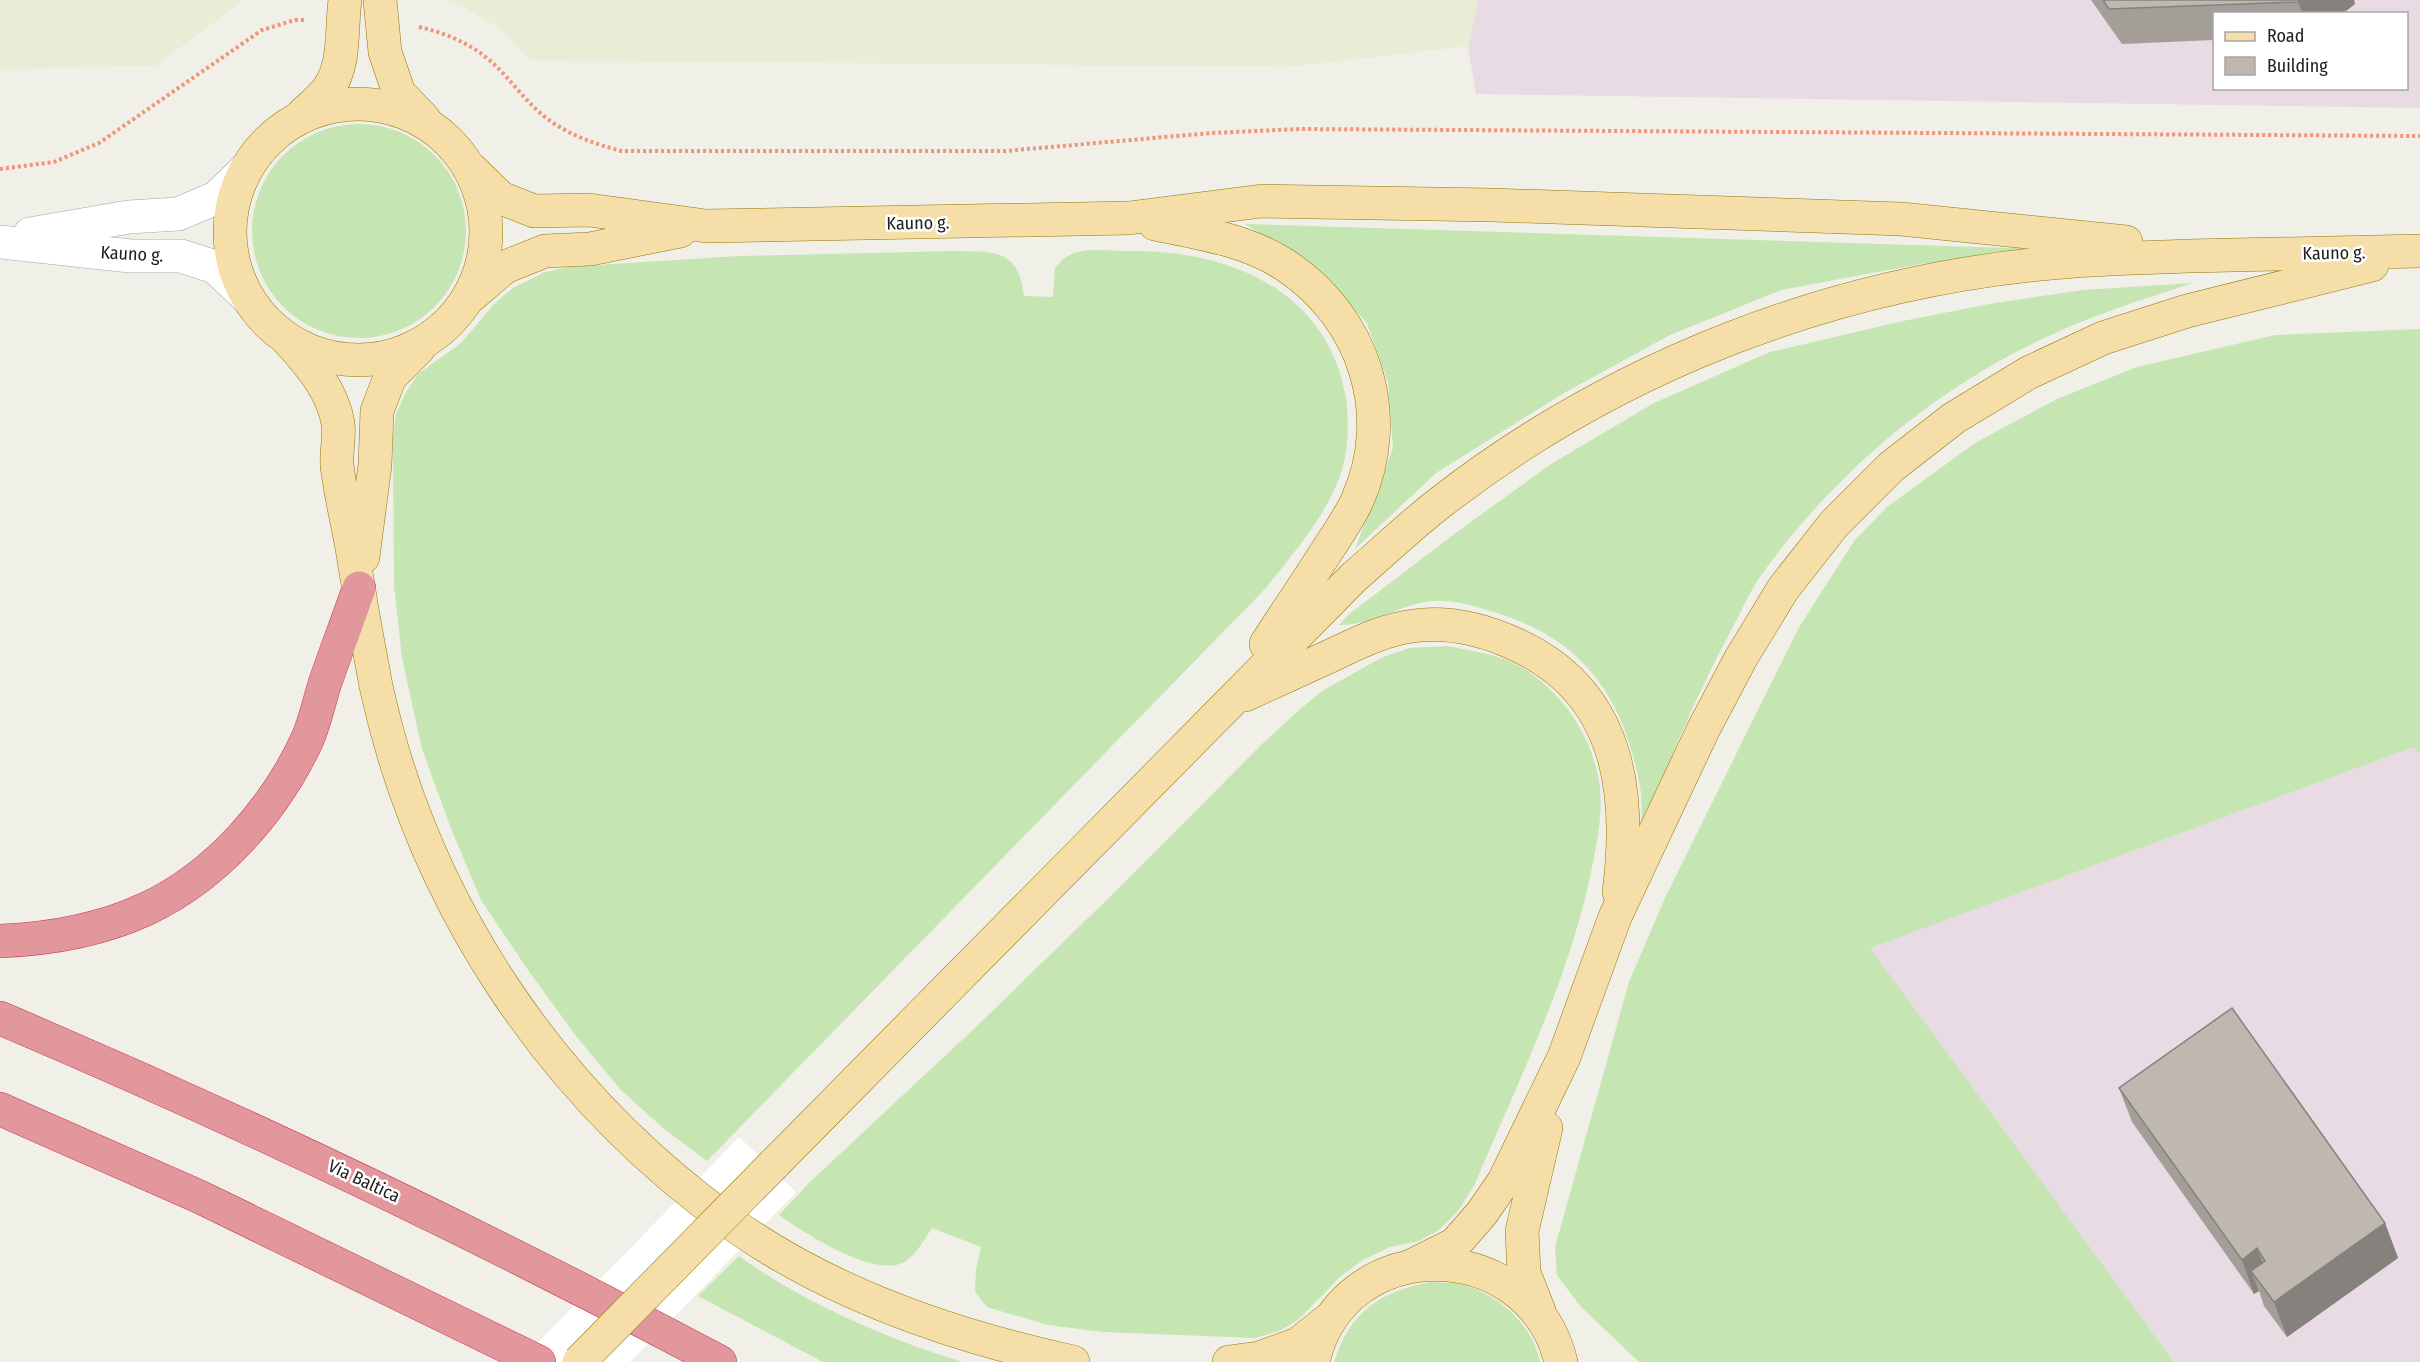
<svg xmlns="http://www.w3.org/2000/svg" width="2420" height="1362" font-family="'Fira Sans Condensed',sans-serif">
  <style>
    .industrial { fill: #e9dbe4; fill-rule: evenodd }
    .farmland { fill: #e8edd5 }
    .grass { fill: #c5e6b3 }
    .pier { fill: #fff }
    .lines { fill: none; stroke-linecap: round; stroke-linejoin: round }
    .minor-casing { stroke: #a5a5a5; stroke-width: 34 }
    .major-casing { stroke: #92770c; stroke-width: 34 }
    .highway-casing { stroke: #ce3556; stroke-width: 34 }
    .path { stroke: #f0957a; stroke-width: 4; stroke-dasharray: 3 3; stroke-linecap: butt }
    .minor { stroke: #fff; stroke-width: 33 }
    .major { stroke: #f5dea8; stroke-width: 33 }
    .highway { stroke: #e1979b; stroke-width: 33 }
    .major-bridge-casing { stroke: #92770c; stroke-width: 34; stroke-linecap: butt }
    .major-bridge { stroke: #f5dea8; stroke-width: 33 }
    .wall { fill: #a39e98 }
    .shaded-wall { fill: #85817c }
    .building { fill: #beb8b1; stroke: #85817c; stroke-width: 1.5 }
    .labels { text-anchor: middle; stroke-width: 5; stroke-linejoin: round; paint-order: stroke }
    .street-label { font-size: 18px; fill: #212121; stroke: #fff }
  </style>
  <rect width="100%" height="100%" fill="#f0efe8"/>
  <!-- industrial -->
  <g class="industrial">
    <path d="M1478 0H2420V108L1476 94 1468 46ZM2214 14H2406V88H2214Z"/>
    <polygon points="2414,747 2420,755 2420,1362 2174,1362 1869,948"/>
  </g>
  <!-- farmland -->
  <g class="farmland">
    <polygon points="0,0 244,0 155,66 0,69"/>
    <polygon points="445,0 1478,0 1468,46 1288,67 530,60 501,29 466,8"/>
  </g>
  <!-- grass -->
  <g class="grass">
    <circle cx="359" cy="231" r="107"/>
    <polygon points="1245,224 2073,250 1921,264 1781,290 1670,335 1564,393 1436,473 1355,549 1393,448 1388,382 1367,323 1319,272"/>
    <path d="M956 251C996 252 1018 249 1024 296L1053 297 1055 268C1059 264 1063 258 1068 256 1085 246 1112 252 1131 251 1229 250 1329 291 1346 399 1350 427 1348 462 1335 488 1318 526 1290 557 1265 589L707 1161 663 1128 620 1089 576 1036 528 970 481 900 450 826 422 749 402 658 394 585 393 438 396 414 406 392 418 374 461 343 495 303 513 288 543 273 567 267 738 256Z"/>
    <path d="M2193 283C2138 301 2083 318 2032 344 1927 395 1830 479 1762 574 1751 589 1743 608 1734 625 1697 693 1667 764 1641 837 1641 820 1643 803 1640 787 1625 702 1587 643 1503 615 1482 608 1455 599 1432 601 1401 604 1370 626 1339 625L1348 615 1457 532 1551 464 1654 403 1770 352 1903 321 1989 304 2083 290Z"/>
    <polygon points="2420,329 2420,755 2414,747 1870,948 2174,1362 1639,1362 1580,1306 1557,1275 1555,1247 1629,982 1665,898 1798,629 1854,541 1887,507 1975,443 2057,399 2137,367 2275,335"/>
    <path d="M1447 646C1471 651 1500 654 1521 667 1562 692 1590 733 1599 780 1603 805 1599 833 1594 857 1573 972 1519 1079 1474 1186L1458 1211 1439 1230 1419 1241 1390 1247 1363 1260 1341 1276 1298 1320 1279 1331 1255 1338 1103 1332 1048 1325 987 1307 975 1292 976 1270 981 1247 932 1228C924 1240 917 1253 906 1261 877 1281 803 1232 779 1215L811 1181 977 1026 1122 885 1261 745 1299 710 1322 691 1381 658 1409 648Z"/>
    <path d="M739 1256C800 1301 891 1341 963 1362H823L698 1296Z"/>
    <path d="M1431 1282C1440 1283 1450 1282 1459 1284 1497 1293 1532 1323 1540 1362H1334C1351 1311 1379 1292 1431 1282Z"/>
  </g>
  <!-- pier -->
  <polygon class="pier" points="739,1137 796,1192 630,1362 519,1362"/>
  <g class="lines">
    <!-- minor casing -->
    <g class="minor-casing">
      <g id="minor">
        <polyline points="30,234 129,217 178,214 216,198 246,169"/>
        <polyline points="0,242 130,256 181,256 215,267 249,299"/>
      </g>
    </g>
    <!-- major casing -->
    <g class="major-casing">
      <g id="major">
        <polyline points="380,0 385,52 399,93 424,119"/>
        <circle cx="358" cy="232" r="128"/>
        <path d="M301 116C310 107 321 99 328 89 346 65 341 28 345 0"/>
        <polyline points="471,169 501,198 534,211 589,210 706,226 1129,218 1262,201 1492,205 1901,219 2126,242"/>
        <path d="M1155 224C1199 233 1247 240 1285 265 1364 317 1396 414 1357 501 1347 522 1333 541 1321 560 1303 588 1284 616 1266 644"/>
        <polyline points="471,296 505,267 545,251 590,249 680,231"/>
        <path d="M288 340C309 364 332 389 338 423 340 436 336 451 337 465 340 492 347 520 352 548 359 594 367 640 376 686 423 903 551 1094 731 1223 832 1295 953 1336 1073 1362"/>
        <polyline points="363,557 375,465 377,411 390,377 419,348"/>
        <path d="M1245 695C1273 682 1300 670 1328 657 1356 644 1382 630 1413 626 1447 621 1484 630 1515 644 1619 691 1632 790 1619 892"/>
        <path d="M773 1165 1354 577C1383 552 1411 525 1441 502 1616 366 1831 283 2051 263 2097 258 2143 258 2189 256 2266 254 2343 252 2420 251"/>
        <polyline points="1411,1266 1455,1244 1482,1213 1504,1181 1564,1057 1615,917 1703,730 1741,658 1783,589 1834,524 1891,467 1954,418 2028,373 2103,338 2187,311 2372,265"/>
        <polyline points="1539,1311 1524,1273 1522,1231 1546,1128"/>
        <polyline points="1229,1362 1259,1358 1298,1344 1328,1320"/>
        <path d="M1313 1362C1342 1231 1530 1233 1561 1362"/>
      </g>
    </g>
    <!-- highway casing -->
    <g class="highway-casing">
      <g id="highway">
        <path d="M0 941C49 939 101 930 146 909 217 876 275 809 307 740 315 722 319 702 325 683 336 651 348 620 359 588"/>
        <path d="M0 1018C245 1122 485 1237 720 1362"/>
        <polyline points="0,1109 200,1197 539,1362"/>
      </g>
    </g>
    <!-- path -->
    <g class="path">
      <path d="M419 27C450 34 478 47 500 70 516 87 530 106 549 120 571 136 596 144 621 151H1005L1211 133 1300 129 2420 136"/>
      <polyline points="0,169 54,162 99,143 262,30 295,20 307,20"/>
    </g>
    <!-- minor -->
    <use href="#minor" class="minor"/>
    <!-- major -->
    <use href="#major" class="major"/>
    <!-- highway -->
    <use href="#highway" class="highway"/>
    <!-- major-bridge casing -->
    <g class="major-bridge-casing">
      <polyline id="major-bridge" points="579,1362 773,1165"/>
    </g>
    <!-- major-bridge -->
    <use href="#major-bridge" class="major-bridge"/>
  </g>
  <!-- wall -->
  <g class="wall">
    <polygon points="2091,0 2354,0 2355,4 2342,14 2214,14 2214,40 2122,44"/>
    <polygon points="2119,1088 2385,1223 2398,1258 2287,1337 2264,1306 2259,1291 2254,1294 2132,1122"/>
  </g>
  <!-- shaded-wall -->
  <g class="shaded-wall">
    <polygon points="2301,0 2354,0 2355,4 2342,14 2303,14 2298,2"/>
    <polygon points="2385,1223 2398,1258 2287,1337 2274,1302"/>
    <polygon points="2257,1248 2270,1283 2251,1271 2259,1291 2254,1294 2242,1260"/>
  </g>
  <!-- building -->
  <g class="building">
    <polygon points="2103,0 2301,0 2298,2 2109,9"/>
    <polygon points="2232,1008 2385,1223 2274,1302 2251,1271 2265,1261 2257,1248 2242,1260 2119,1088"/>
  </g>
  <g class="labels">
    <!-- street labels -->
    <g class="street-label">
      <text transform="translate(918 223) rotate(-1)" y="6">Kauno g.</text>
      <text transform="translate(2334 253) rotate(-1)" y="6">Kauno g.</text>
      <text transform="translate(132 254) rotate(3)" y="6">Kauno g.</text>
      <text transform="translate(364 1181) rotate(25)" y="6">Via Baltica</text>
    </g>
  </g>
  <!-- legend -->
  <rect x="2213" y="12" width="195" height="78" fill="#ffffff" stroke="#a6a6a6" stroke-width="1.5"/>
  <rect x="2225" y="32" width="30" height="9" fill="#f5dea8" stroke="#a6a6a6" stroke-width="1.5"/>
  <text x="2267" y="42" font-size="18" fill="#212121">Road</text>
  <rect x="2225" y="57" width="30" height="18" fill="#beb8b1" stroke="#a6a6a6" stroke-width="1.5"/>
  <text x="2267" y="72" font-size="18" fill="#212121">Building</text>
</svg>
